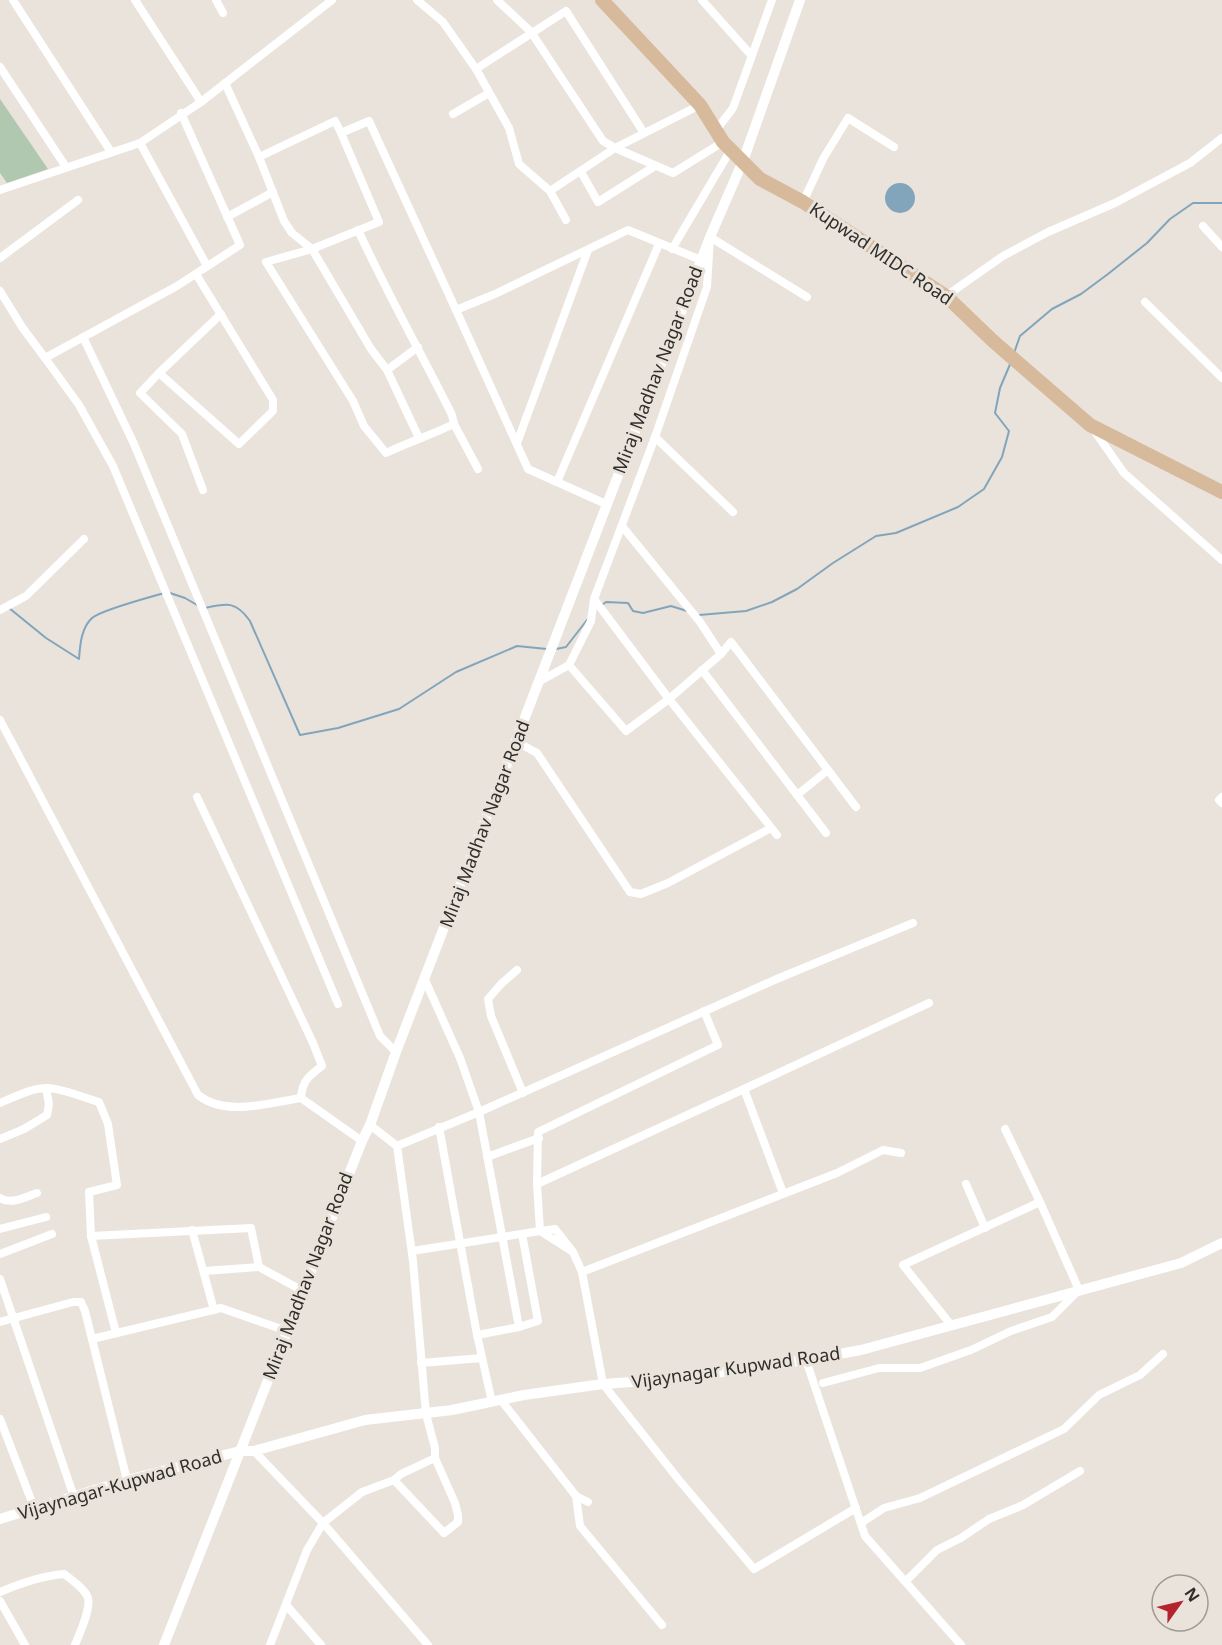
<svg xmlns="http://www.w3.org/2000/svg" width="1222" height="1645" font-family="'Noto Sans',sans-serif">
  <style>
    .green { fill: #b0c8af }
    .water { fill: #82a5bb }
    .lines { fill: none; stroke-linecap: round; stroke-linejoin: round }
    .stream { stroke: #82a5bb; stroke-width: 2 }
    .minor { stroke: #fff; stroke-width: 8 }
    .tertiary { stroke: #fff; stroke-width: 10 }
    .primary { stroke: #d7b99b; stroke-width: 14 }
    .labels { text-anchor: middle; stroke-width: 6; stroke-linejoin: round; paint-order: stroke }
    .street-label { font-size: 18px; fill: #302e2a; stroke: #e9e3db }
  </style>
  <rect width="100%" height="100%" fill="#e9e3db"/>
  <!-- green -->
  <polygon class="green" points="0,99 48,169 7,183 0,173"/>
  <!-- water -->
  <circle class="water" cx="900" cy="198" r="15"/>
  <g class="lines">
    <!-- stream -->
    <g class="stream">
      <polyline points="1014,353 1020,336 1052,309 1081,294 1108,274 1147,243 1170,219 1193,203 1222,203"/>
      <polyline points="170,593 185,598 197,605"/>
      <polyline points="602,605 606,602 628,603 633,611 643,613 671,606 687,611"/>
      <path d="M9 608 46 638 79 659C80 646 81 628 92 618 101 610 150 597 164 593"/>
      <path d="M205 608C227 603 236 601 250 621L300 735 338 728 399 709 456 672 517 646 547 649"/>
      <polyline points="699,615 746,611 772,602 797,589 833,563 876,536 896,533 958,507 984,489 1002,457 1009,431 995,413 1000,388 1011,362"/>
      <polyline points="556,649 566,647 587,620"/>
    </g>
    <!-- minor -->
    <g class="minor">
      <polyline points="13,0 111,152"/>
      <polyline points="135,0 201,102"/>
      <polyline points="216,0 223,13"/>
      <polyline points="417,0 443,22 476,69 509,128 519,164 550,191 566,220"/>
      <polyline points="497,0 531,32 603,141 615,148 700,105"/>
      <polyline points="702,0 751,55"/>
      <polyline points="0,67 66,167"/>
      <polyline points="476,69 566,11 644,133"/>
      <polyline points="225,83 259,157 335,121 341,133 369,121 456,310"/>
      <polyline points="181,113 240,245 177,286 45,358 79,405 113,466 338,1004"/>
      <polyline points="453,114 489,93"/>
      <polyline points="717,129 733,108 772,0"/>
      <path d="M341 133 379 222 312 249 266 262 353 401 364 426 386 453C409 442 431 435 454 424"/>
      <polyline points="140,143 207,266"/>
      <polyline points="259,157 284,221 292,233 312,249 371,349 387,370 419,438"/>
      <polyline points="581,172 598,202 655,166"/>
      <polyline points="0,190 140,143 201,102 332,0"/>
      <polyline points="550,191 615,148 673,173 723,142"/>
      <polyline points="803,202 823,159 848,118 894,147"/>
      <polyline points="227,217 273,192"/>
      <polyline points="1203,226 1222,247"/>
      <path d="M358 230C387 293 421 353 452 415L454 424 478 469"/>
      <polyline points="672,249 730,151"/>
      <polyline points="0,258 78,200"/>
      <polyline points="196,274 273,400 273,411 239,444 159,373 221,314"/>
      <polyline points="0,291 22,327 45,358"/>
      <polyline points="946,296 1003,256 1048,232 1115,203 1190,163 1222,138"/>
      <polyline points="1145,302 1222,378"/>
      <polyline points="83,337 134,444 380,1036 396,1052"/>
      <polyline points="387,370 418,347"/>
      <polyline points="159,373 140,393 182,434 203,490"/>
      <polyline points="1093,429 1124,473 1222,560"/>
      <polyline points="655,437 733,512"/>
      <polyline points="517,443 588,250"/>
      <polyline points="557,482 659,244"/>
      <polyline points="606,504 528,469 456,310 495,294 628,230 701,260"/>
      <polyline points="622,526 700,622 721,654 731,642 856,807"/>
      <polyline points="594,599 669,699 777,835"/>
      <polyline points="0,610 26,596 84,539"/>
      <polyline points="569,665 626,731 669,699 721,654"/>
      <polyline points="702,670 826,833"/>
      <polyline points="540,681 569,665 591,621 594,599 655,437 707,287 710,237 807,297"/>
      <path d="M0 720 198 1095C226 1117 268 1103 301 1098L362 1141"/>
      <polyline points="517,742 537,753 630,892 641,894 668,883 771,828"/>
      <polyline points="797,795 828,770"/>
      <path d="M197 797 313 1043 322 1066C309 1076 302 1081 301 1098"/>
      <polyline points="1222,797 1219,800 1222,803"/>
      <polyline points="517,970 501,984 488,999 491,1016 523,1093"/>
      <polyline points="744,1089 929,1003"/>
      <path d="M0 1103C15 1097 31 1088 47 1088 64 1089 82 1097 99 1102L108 1124 117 1185 89 1192 91 1236"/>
      <polyline points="370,1125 397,1146 479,1112 460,1058 425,980"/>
      <polyline points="439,1127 477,1335 492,1402"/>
      <polyline points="1005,1129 1040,1202"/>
      <polyline points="0,1139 24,1129 47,1115 49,1104 46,1088"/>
      <polyline points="487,1157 539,1138"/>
      <polyline points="537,1184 538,1132 718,1045 704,1011"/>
      <polyline points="966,1184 985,1228"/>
      <path d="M0 1198C11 1205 26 1197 37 1193"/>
      <polyline points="0,1229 46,1217"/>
      <polyline points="192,1230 214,1310"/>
      <polyline points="412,1251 540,1231 537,1184 744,1089 783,1193"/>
      <polyline points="573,1252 540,1231 555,1229 573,1252 582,1272 603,1384 679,1480 754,1569 856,1508"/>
      <polyline points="0,1254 52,1234"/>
      <polyline points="204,1271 259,1267"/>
      <polyline points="582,1272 837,1173 883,1150 901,1153"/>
      <polyline points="0,1279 74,1497"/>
      <polyline points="0,1322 73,1302 81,1302 85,1311 127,1480"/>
      <polyline points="519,1327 538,1321 522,1234"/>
      <polyline points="116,1333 91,1236 251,1228 259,1267 303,1291"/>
      <polyline points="477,1335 519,1327 479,1112 779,978 913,923"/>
      <polyline points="92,1339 221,1308 287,1331"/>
      <polyline points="806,1360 865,1536 961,1645"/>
      <polyline points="421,1363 482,1358"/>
      <polyline points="823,1383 879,1368 920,1368 971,1350 1011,1331 1052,1317 1079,1290 1040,1202 903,1265 951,1325"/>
      <polyline points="501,1400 576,1496 588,1502"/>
      <polyline points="0,1419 35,1510"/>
      <polyline points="254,1451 323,1523 428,1645"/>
      <polyline points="394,1480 444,1533 458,1522 458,1515 455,1503 435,1458 435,1448 426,1414 413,1261 397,1146"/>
      <polyline points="576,1496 580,1526 662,1625"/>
      <polyline points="861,1523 884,1508 920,1498 1064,1429 1099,1395 1140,1375 1163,1354"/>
      <polyline points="906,1581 937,1550 961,1538 989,1519 1023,1505 1080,1471"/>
      <path d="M0 1592C21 1583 41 1576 64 1574 72 1580 85 1589 88 1598 91 1609 79 1635 75 1645"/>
      <polyline points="0,1601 25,1645"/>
      <polyline points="287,1606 321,1645"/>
      <polyline points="270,1645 307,1550 323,1523 362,1492 394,1480 401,1474 435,1458"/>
    </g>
    <!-- tertiary -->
    <g class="tertiary">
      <polyline points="0,1519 127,1480 240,1451 254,1451 365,1420 452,1410 524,1395 603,1384 674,1379 806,1360 861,1350 1181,1263 1222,1243"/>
      <polyline points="164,1645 362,1141 370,1125 396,1052 710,237 743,161 800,0"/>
    </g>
    <!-- primary -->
    <polyline class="primary" points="602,0 700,105 723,142 760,179 803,202 946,296 993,341 1090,425 1222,492"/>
  </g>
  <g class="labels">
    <!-- street labels -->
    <g class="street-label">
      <text transform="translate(881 254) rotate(34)" y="6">Kupwad MIDC Road</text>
      <text transform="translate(658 370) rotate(-69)" y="6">Miraj Madhav Nagar Road</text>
      <text transform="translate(485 824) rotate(-69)" y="6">Miraj Madhav Nagar Road</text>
      <text transform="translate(308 1276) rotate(-69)" y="6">Miraj Madhav Nagar Road</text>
      <text transform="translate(736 1368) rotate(-8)" y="6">Vijaynagar Kupwad Road</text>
      <text transform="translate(120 1485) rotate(-16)" y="6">Vijaynagar-Kupwad Road</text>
    </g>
  </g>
  <!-- north arrow -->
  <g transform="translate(1180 1603) rotate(56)"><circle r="28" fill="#e9e3db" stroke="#9f9b94" stroke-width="1.5"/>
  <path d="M0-4.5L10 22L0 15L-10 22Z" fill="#b5232f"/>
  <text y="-9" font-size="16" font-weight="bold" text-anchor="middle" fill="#302e2a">N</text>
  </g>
</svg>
